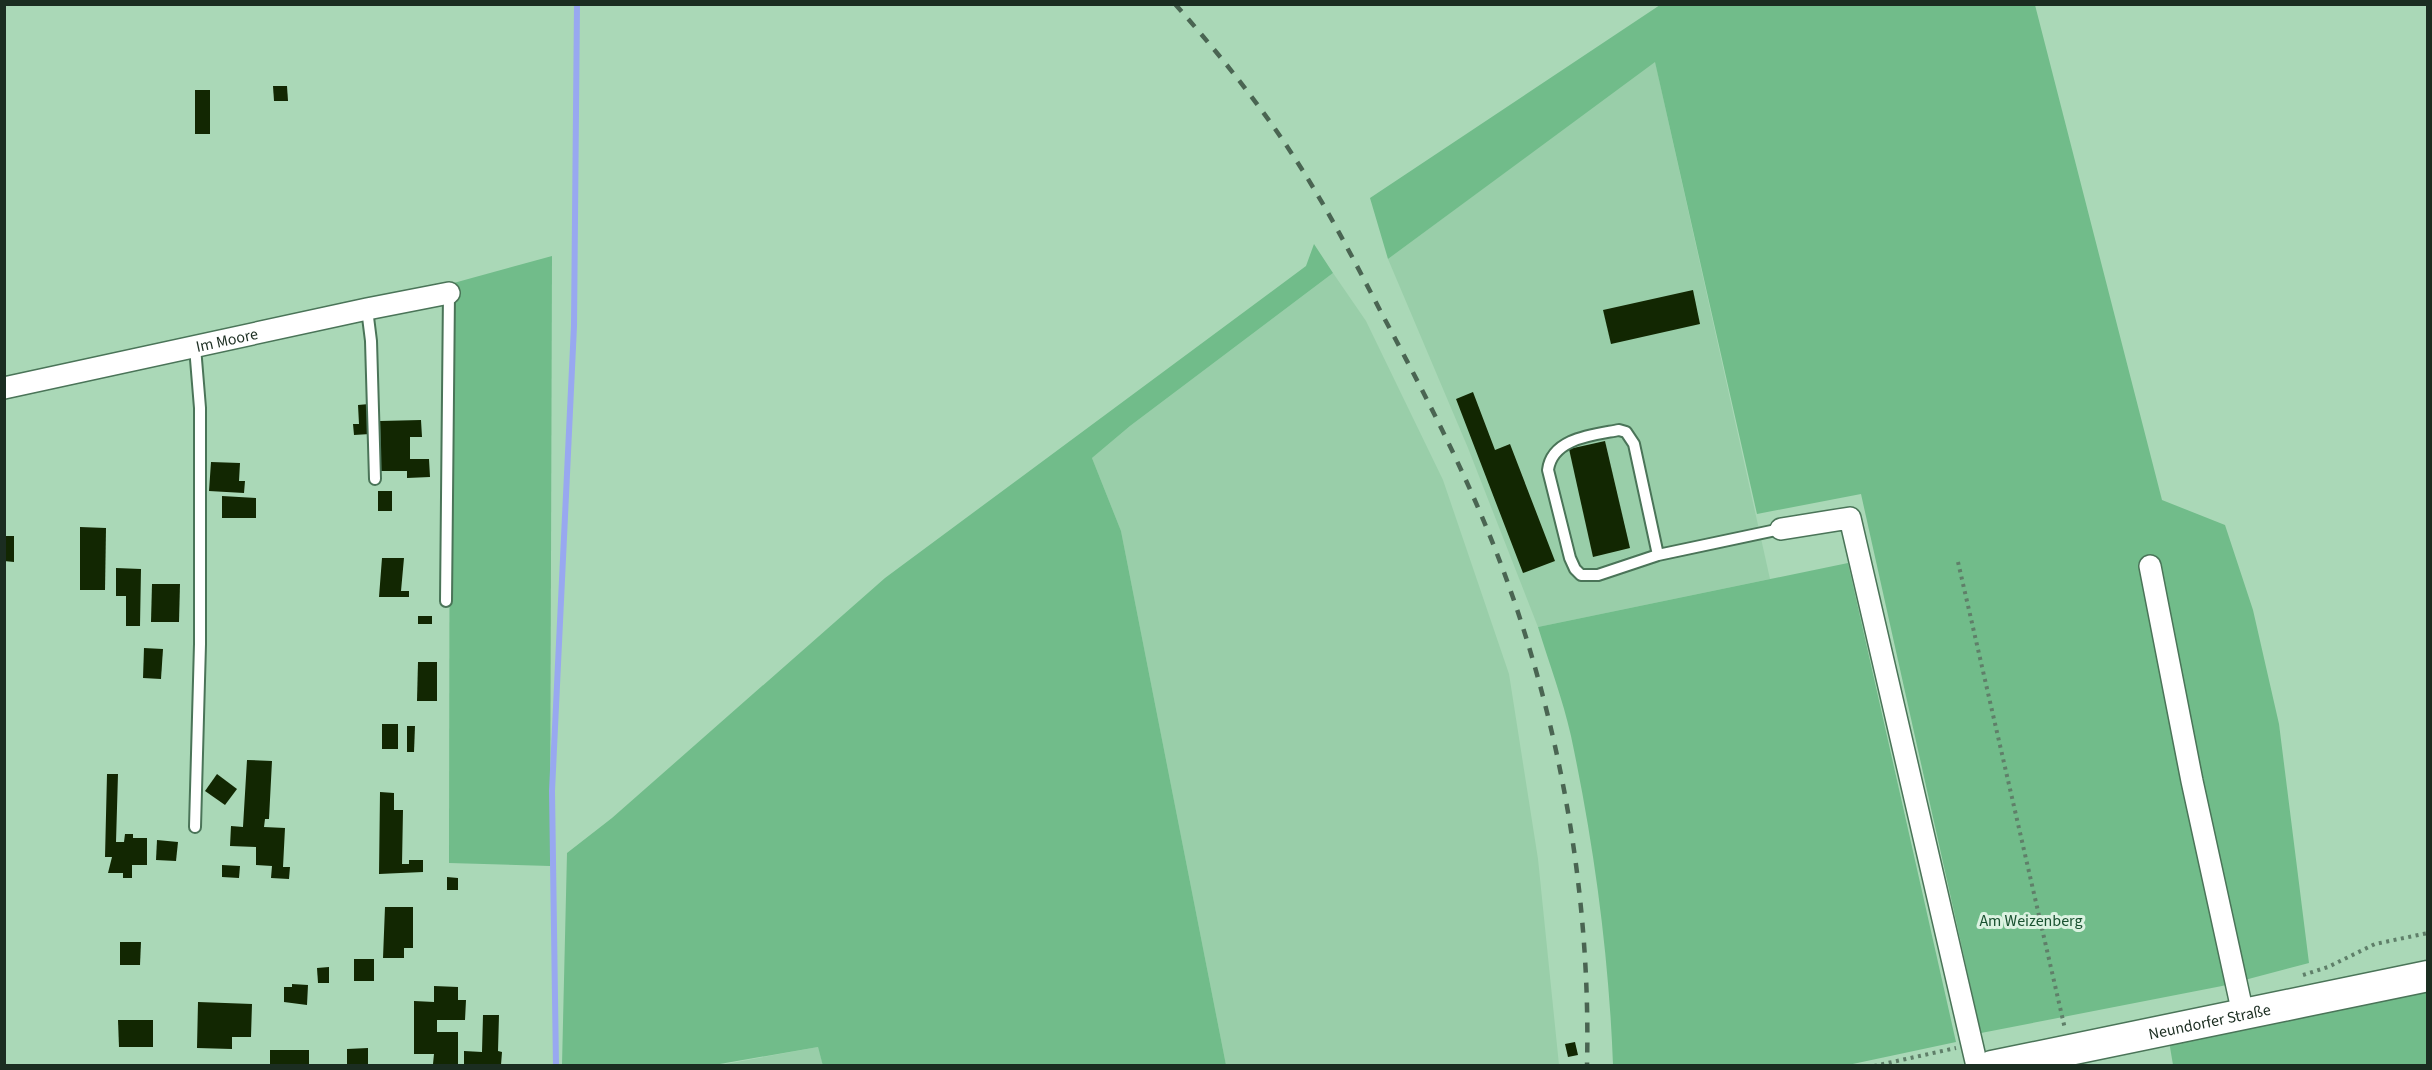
<svg xmlns="http://www.w3.org/2000/svg" width="2432" height="1070" font-family="'Source Sans 3',sans-serif">
  <style>
    .built { fill: #99cea9 }
    .green { fill: #71bc8a }
    .lines { fill: none; stroke-linecap: round; stroke-linejoin: round }
    .stream { stroke: #98a8f0; stroke-width: 6 }
    .building { fill: #122702 }
    .lane-casing { stroke: #4a7458; stroke-width: 14 }
    .street-casing { stroke: #4a7458; stroke-width: 24 }
    .secondary-casing { stroke: #4a7458; stroke-width: 33 }
    .path { stroke: #5f7f69; stroke-width: 4; stroke-dasharray: 3 4.5; stroke-linecap: butt }
    .lane { stroke: #fff; stroke-width: 10 }
    .street { stroke: #fff; stroke-width: 21 }
    .secondary { stroke: #fff; stroke-width: 30 }
    .rail { stroke: #4a6552; stroke-width: 4.5; stroke-dasharray: 10 10; stroke-linecap: butt }
    .labels { text-anchor: middle; stroke-width: 6; stroke-linejoin: round; paint-order: stroke }
    .street-label { font-size: 16px; fill: #1b2d21; stroke: #dbf2e1 }
    .park-label { font-size: 16px; fill: #1a5231; stroke: #dbf2e1 }
  </style>
  <rect width="100%" height="100%" fill="#aad8b7"/>
  <!-- built -->
  <g class="built">
    <polygon points="1655,61 1770,579 1538,627 1468,448 1388,259"/>
    <polygon points="1333,273 1366,321 1443,480 1509,674 1538,859 1559,1065 1226,1065 1121,531 1092,458 1130,426"/>
    <polygon points="818,1047 823,1065 715,1066"/>
  </g>
  <!-- green -->
  <g class="green">
    <polygon points="1660,5 2035,5 2162,500 2225,525 2253,610 2279,724 2309,963 2222,986 1981,1033 1861,494 1757,514 1655,62 1388,259 1370,198"/>
    <polygon points="1314,244 1333,273 1130,426 1092,458 1121,531 1226,1065 823,1066 818,1047 714,1065 562,1065 567,853 612,818 885,578 1306,266"/>
    <polygon points="552,256 550,866 449,863 450,284"/>
    <path d="M1848 563 1956 1042 1848 1065H1613C1609 955 1594 845 1571 736 1563 700 1549 663 1538 627Z"/>
    <polygon points="2427,989 2427,1065 2173,1065 2169,1041"/>
  </g>
  <g class="lines">
    <!-- stream -->
    <polyline class="stream" points="556,1066 552,791 574,326 577,4"/>
  </g>
  <!-- building -->
  <g class="building">
    <polygon points="273,86 287,86 288,101 274,101"/>
    <rect x="195" y="90" width="15" height="44"/>
    <polygon points="1693,290 1700,324 1611,344 1603,310"/>
    <polygon points="1473,392 1495,450 1510,444 1555,561 1523,573 1456,399"/>
    <polygon points="369,404 370,434 354,435 353,424 359,424 358,405"/>
    <polygon points="421,420 422,437 410,437 410,459 429,459 430,477 407,478 407,471 381,471 380,421"/>
    <polygon points="1605,441 1630,548 1593,557 1569,449"/>
    <polygon points="211,462 240,463 239,481 245,481 244,493 209,491"/>
    <rect x="378" y="491" width="14" height="20"/>
    <polygon points="222,496 256,498 256,518 222,518"/>
    <polygon points="80,527 106,528 105,590 80,590"/>
    <polygon points="4,536 14,536 14,562 4,561"/>
    <polygon points="382,558 404,558 401,591 409,591 409,597 379,597"/>
    <polygon points="116,568 141,569 140,626 126,626 126,596 116,596"/>
    <polygon points="152,584 180,584 179,622 151,622"/>
    <rect x="418" y="616" width="14" height="8"/>
    <polygon points="144,648 163,649 161,679 143,678"/>
    <polygon points="418,662 437,662 437,701 417,701"/>
    <rect x="382" y="724" width="16" height="25"/>
    <polygon points="407,726 415,726 414,752 407,752"/>
    <polygon points="247,760 272,761 269,819 265,819 264,827 285,828 283,867 290,867 289,879 271,878 272,866 256,865 256,847 230,846 231,826 243,827"/>
    <polygon points="107,774 118,774 116,842 124,842 125,834 133,834 133,838 147,838 147,865 132,865 132,878 123,878 123,873 108,873 112,857 105,857"/>
    <polygon points="217,774 237,789 225,805 205,791"/>
    <polygon points="380,792 394,793 394,810 403,810 402,864 409,864 409,860 423,860 423,872 379,874"/>
    <polygon points="157,840 178,842 176,861 156,860"/>
    <polygon points="222,865 240,866 239,878 222,877"/>
    <polygon points="447,877 458,878 458,890 447,890"/>
    <polygon points="385,907 413,907 413,948 404,948 404,958 383,958"/>
    <polygon points="120,942 141,942 140,965 120,965"/>
    <rect x="354" y="959" width="20" height="22"/>
    <polygon points="329,967 329,983 318,983 317,968"/>
    <polygon points="292,984 308,985 307,1005 284,1002 284,987 292,987"/>
    <polygon points="434,986 458,987 458,1000 466,1000 465,1020 437,1020 437,1032 458,1032 458,1064 433,1064 434,1054 414,1054 414,1001 434,1002"/>
    <polygon points="198,1002 252,1004 251,1037 232,1037 232,1049 197,1048"/>
    <polygon points="483,1015 499,1015 498,1051 502,1052 501,1065 464,1065 464,1051 482,1052"/>
    <polygon points="118,1020 153,1020 153,1047 119,1047"/>
    <polygon points="1575,1042 1578,1055 1568,1057 1565,1044"/>
    <polygon points="368,1048 368,1065 347,1065 347,1049"/>
    <rect x="270" y="1050" width="39" height="15"/>
  </g>
  <g class="lines">
    <!-- lane casing -->
    <g class="lane-casing">
      <g id="lane">
        <polyline points="367,309 371,341 375,479"/>
        <polyline points="195,347 200,408 200,644 195,827"/>
        <path d="M1658 555 1634 444 1626 432 1619 430C1593 435 1552 438 1548 470L1570 558 1575 569 1581 575H1598L1658 555 1781 529"/>
        <polyline points="446,601 449,293"/>
      </g>
    </g>
    <!-- street casing -->
    <g class="street-casing">
      <g id="street">
        <path id="s1" d="M4 388 367 309 449 293"/>
        <polyline points="1781,529 1850,518 1977,1066"/>
        <polyline points="2150,566 2192,781 2243,1014"/>
      </g>
    </g>
    <!-- secondary casing -->
    <g class="secondary-casing">
      <g id="secondary">
        <path id="s2" d="M1992 1066 2428 976"/>
      </g>
    </g>
    <!-- path -->
    <g class="path">
      <polyline points="1958,562 2065,1029"/>
      <polyline points="2303,975 2328,967 2375,944 2428,933"/>
      <polyline points="1874,1066 1956,1048"/>
    </g>
    <!-- lane -->
    <use href="#lane" class="lane"/>
    <!-- street -->
    <use href="#street" class="street"/>
    <!-- secondary -->
    <use href="#secondary" class="secondary"/>
    <!-- rail -->
    <path class="rail" d="M1175 4C1222 57 1266 112 1303 171 1332 217 1357 266 1382 314 1426 396 1470 481 1502 567 1561 725 1591 898 1587 1066"/>
  </g>
  <g class="labels">
    <!-- street labels -->
    <g class="street-label">
      <text dy="6" stroke="none"><textPath href="#s1" startOffset="228">Im Moore</textPath></text>
      <text dy="6" stroke="none"><textPath href="#s2" startOffset="222">Neundorfer Straße</textPath></text>
    </g>
    <!-- park labels -->
    <g class="park-label">
      <text x="2031" y="926">Am Weizenberg</text>
    </g>
  </g>
  <!-- border -->
  <rect width="2432" height="1070" fill="none" stroke="#1b2d21" stroke-width="12"/>
</svg>
